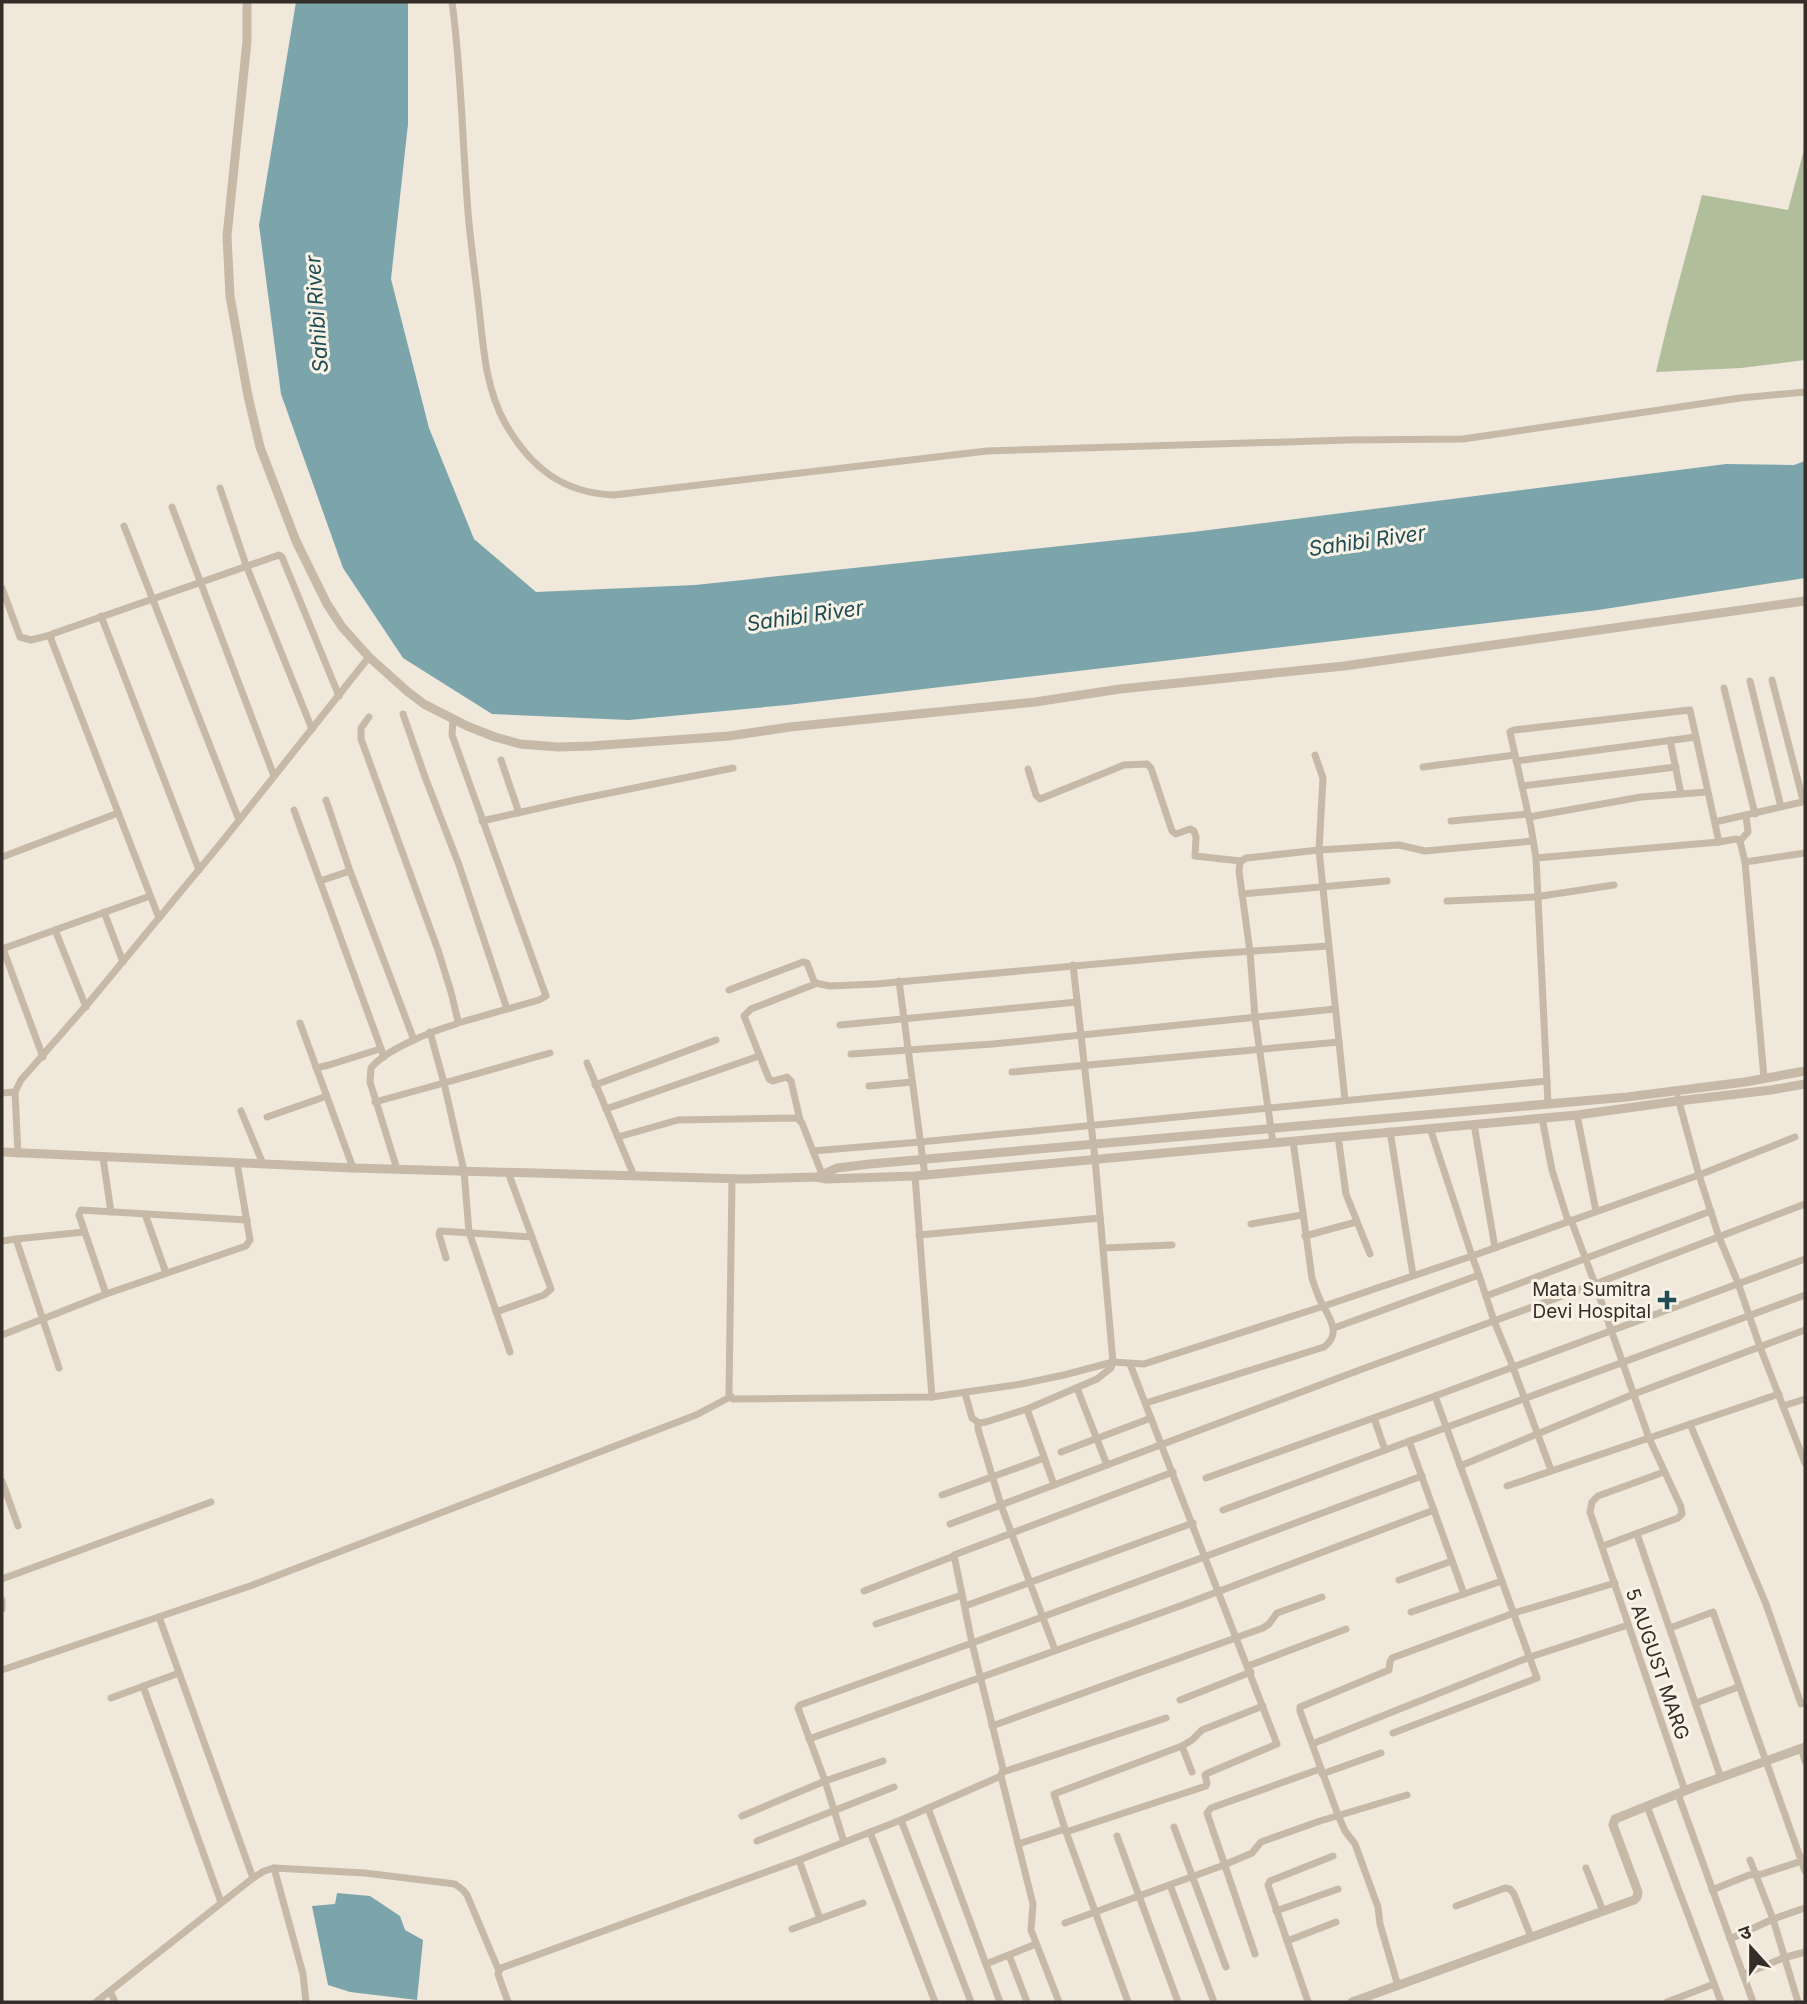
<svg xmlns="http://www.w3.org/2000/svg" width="1807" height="2004" font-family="Inter,'Noto Sans Devanagari',sans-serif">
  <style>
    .green { fill: #b0be9c }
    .water { fill: #7ca5ab }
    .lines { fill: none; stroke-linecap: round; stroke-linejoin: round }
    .minor { stroke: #c7b9a8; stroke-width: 7 }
    .tertiary { stroke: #c7b9a8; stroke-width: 9 }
    .poi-dot { fill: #204c53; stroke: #f8f2e7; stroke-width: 2.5 }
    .labels { text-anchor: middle; stroke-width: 6; stroke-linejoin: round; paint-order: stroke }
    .poi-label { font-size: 19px; fill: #342d28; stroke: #f8f2e7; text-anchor: end }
    .street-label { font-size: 19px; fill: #342d28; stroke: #f8f2e7 }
    .water-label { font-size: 21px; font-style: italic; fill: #204c53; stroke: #f8f2e7 }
  </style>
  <rect width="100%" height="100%" fill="#f0e8db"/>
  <!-- green -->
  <polygon class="green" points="1805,146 1805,360 1741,368 1656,372 1668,322 1702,195 1788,210"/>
  <!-- water -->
  <g class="water">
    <polygon points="296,2 408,2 408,124 391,279 429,428 474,539 536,592 695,585 1193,532 1726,464 1794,465 1805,461 1805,578 1598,610 787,705 629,720 492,714 403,658 343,568 281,394 259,225"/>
    <polygon points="337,1893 370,1896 400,1916 405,1930 423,1940 417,2000 350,1992 328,1985 312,1906 335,1904"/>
  </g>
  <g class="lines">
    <!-- minor -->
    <g class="minor">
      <path d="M452 2C461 67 462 133 467 198 469 232 474 265 478 299 483 341 484 385 505 423 530 467 562 493 614 495L987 451 1348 440 1463 439 1740 398 1805 392"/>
      <polyline points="220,488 246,565 312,729"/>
      <polyline points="172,507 274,776"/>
      <polyline points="124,526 239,820"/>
      <polyline points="2,588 20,637 31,640 51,635"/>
      <polyline points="101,616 199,870"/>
      <polyline points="1750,681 1781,807"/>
      <polyline points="1724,688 1755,814"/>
      <polyline points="403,714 425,777 459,865 507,1009"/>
      <path d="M369 717 361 728V739L438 950 451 992 458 1021 456 1024C433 1031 386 1049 371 1068L370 1082 397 1169"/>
      <polyline points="453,719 452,735 546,996 539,1000 458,1023"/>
      <polyline points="1670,740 1681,794"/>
      <polyline points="1315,755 1323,778 1319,850 1345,1100"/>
      <polyline points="501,760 519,813"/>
      <polyline points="1516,761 1696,737"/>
      <polyline points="1423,767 1515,755"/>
      <polyline points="1028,769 1036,795 1040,799 1124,765 1147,764 1151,768 1172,831 1176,834 1190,829 1194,831 1196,837 1195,856 1241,861"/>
      <polyline points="1522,786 1676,767"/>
      <polyline points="326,800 350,871 414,1040"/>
      <polyline points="294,810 384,1057"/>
      <polyline points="1529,817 1641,797 1707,792"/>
      <polyline points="482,821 575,800 733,768"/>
      <polyline points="1451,821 1528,814"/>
      <polyline points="1715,822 1802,802 1803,800 1772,680"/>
      <polyline points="1740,841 1748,832 1746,816"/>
      <polyline points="1719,842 1736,839 1740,841 1745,862 1764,1078"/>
      <polyline points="2,857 118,813"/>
      <polyline points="1536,858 1719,842 1690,710 1514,730 1510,732 1531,827 1536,858 1548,1104"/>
      <polyline points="1745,862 1805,853"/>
      <polyline points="320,881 350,871"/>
      <polyline points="1242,894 1387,881"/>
      <polyline points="1447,901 1535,897 1614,885"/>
      <polyline points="104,912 123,962"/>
      <polyline points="159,918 51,639 52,634 279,555 282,557 339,696"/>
      <polyline points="55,930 86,1007"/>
      <polyline points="2,949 150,896"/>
      <polyline points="3,949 43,1057"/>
      <polyline points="899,981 925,1176"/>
      <polyline points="815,983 830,986 876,984 1196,955 1328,946"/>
      <polyline points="729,990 803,962 807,963 815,984 751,1009 744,1016 769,1079 773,1081 787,1077 791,1081 800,1120"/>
      <polyline points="300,1023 353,1168"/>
      <polyline points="840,1025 1077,1002"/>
      <polyline points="851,1054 993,1044 1335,1009"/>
      <polyline points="587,1063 634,1176"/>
      <polyline points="316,1068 329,1065 380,1049"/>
      <polyline points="1012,1072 1339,1042"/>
      <polyline points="595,1085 716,1040"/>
      <polyline points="869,1086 912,1082"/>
      <polyline points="2,1093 15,1092"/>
      <polyline points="1678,1098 1699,1175 1719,1237 1738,1283 1760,1347 1805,1463"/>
      <polyline points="375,1102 444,1083 430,1032"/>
      <polyline points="606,1109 759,1056"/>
      <polyline points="241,1111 263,1164"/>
      <polyline points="1577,1115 1596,1211"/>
      <polyline points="267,1117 327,1096"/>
      <polyline points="1542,1118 1552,1170 1568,1221"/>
      <polyline points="1474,1124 1495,1248"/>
      <polyline points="1430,1128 1472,1256 1699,1175 1795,1137"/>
      <polyline points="1390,1131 1413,1275"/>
      <polyline points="1338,1136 1346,1194 1370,1254"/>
      <polyline points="618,1137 678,1120 797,1118 802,1123 822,1174"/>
      <polyline points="1273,1143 1255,1018 1250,952 1239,871 1240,862 1246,858 1319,850 1399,845 1425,851 1533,841"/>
      <polyline points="813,1151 920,1142 1547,1081"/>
      <polyline points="18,1154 15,1092 21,1080 91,1000 221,843 369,657"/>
      <polyline points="103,1158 111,1212"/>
      <polyline points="915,1176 932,1397"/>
      <polyline points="732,1179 729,1394 733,1399 932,1397 1021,1384 1064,1375 1113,1362 1144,1364 1324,1306 1472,1256 1479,1275 1334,1328"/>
      <polyline points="145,1214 166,1273"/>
      <polyline points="1571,1220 1595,1284 1805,1204"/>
      <polyline points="1251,1224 1302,1215"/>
      <polyline points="919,1235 1100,1218"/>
      <polyline points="1305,1236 1356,1222"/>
      <polyline points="16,1239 84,1232"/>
      <polyline points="2,1241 16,1239 59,1368"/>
      <polyline points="1103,1248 1172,1245"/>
      <polyline points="446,1258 439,1234 440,1231 532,1237"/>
      <polyline points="1479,1275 1494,1321 1511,1362 1551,1470"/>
      <polyline points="106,1294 79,1215 81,1210 247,1220"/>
      <polyline points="1486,1296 1711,1211"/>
      <polyline points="496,1312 544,1295 551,1289 508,1172"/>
      <polyline points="2,1335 106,1294 246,1246 250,1240 237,1163"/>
      <polyline points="510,1352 469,1232 464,1171 444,1083 550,1053"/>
      <polyline points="1077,1388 1107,1465"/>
      <polyline points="965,1393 972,1418 979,1423 986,1422 1027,1409 1097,1379 1111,1368 1113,1362 1095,1159 1073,965"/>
      <path d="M1146 1403 1324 1347C1343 1333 1328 1316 1320 1300 1317 1293 1314 1285 1312 1278L1293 1141"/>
      <polyline points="1783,1406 1805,1399"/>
      <polyline points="1027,1409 1054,1485"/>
      <polyline points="1374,1418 1385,1450"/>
      <polyline points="978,1423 978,1429 1001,1505 1055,1650"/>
      <polyline points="1690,1424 1766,1604 1801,1704"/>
      <polyline points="1409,1441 1464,1594"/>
      <polyline points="1061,1452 1151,1418"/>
      <polyline points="1460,1466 1634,1394 1805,1330"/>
      <polyline points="1664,1472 1598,1496 1592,1502 1590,1512 1685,1791"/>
      <polyline points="1206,1478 1435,1396 1805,1259"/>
      <polyline points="2,1481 18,1526"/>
      <polyline points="942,1495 1044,1458"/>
      <polyline points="1223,1510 1805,1295"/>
      <polyline points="950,1524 1365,1368 1595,1284 1649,1438 1507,1486"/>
      <polyline points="1637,1534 1721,1778"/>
      <polyline points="1603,1546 1678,1518 1682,1514 1681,1507 1649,1438 1779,1394"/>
      <polyline points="2,1579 211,1502"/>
      <polyline points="1399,1580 1452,1561"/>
      <polyline points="864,1591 954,1556"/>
      <polyline points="2,1600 2,1609"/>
      <polyline points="965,1606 1193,1523"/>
      <polyline points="1411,1612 1502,1581"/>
      <polyline points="159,1617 253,1878"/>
      <polyline points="876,1624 962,1595"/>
      <polyline points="1670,1628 1713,1612 1805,1871"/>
      <polyline points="1248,1666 1346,1629"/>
      <polyline points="2,1670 250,1586 696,1415 730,1397"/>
      <polyline points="143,1686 221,1902"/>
      <polyline points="111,1698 179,1673"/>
      <polyline points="1180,1700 1251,1672"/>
      <polyline points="1696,1703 1738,1687"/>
      <polyline points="992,1726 1263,1628 1269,1624 1277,1613 1322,1597"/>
      <polyline points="1393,1733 1537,1678 1435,1396"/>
      <polyline points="809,1739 1180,1606 1434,1510"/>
      <polyline points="1312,1744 1530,1657 1628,1625"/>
      <polyline points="1182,1746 1192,1772"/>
      <polyline points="1801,1748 1805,1761"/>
      <polyline points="1003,1772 1166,1718"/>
      <polyline points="1322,1774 1381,1753"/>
      <polyline points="1001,1776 1033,1904 1031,1930 1059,2002"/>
      <polyline points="1678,1794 1753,2002"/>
      <polyline points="1647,1806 1721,2002"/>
      <polyline points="928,1808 1000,2002"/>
      <polyline points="742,1816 825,1781 883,1761"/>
      <polyline points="901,1820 971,2002"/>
      <polyline points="1174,1827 1226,1967"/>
      <polyline points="870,1832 935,2002"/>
      <polyline points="1066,1832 1206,1786 1207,1783 1205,1775 1208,1773 1277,1744 1130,1364"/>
      <polyline points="1117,1836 1178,2002"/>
      <polyline points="757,1841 894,1787"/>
      <polyline points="844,1842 825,1781 798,1708 800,1705 972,1643 1422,1476"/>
      <polyline points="1018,1844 1065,1829"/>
      <polyline points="799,1860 820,1919"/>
      <polyline points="1750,1860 1773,1919 1798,2002"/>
      <polyline points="274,1868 303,1974 306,2002"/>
      <polyline points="1586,1868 1603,1911"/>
      <polyline points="1170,1885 1214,2002"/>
      <polyline points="1712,1890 1749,1875 1762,1874 1802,1861"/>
      <polyline points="1456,1906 1505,1888 1510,1889 1514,1894 1531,1937"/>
      <polyline points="1276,1911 1338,1889"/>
      <polyline points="1065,1923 1224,1865 1252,1853 1261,1842 1320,1821 1407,1795"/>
      <polyline points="792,1929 863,1903"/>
      <polyline points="1730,1939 1773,1919 1805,1908"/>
      <polyline points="1287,1941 1336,1922"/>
      <polyline points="1255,1954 1207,1813 1211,1808 1320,1769"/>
      <polyline points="1009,1955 1027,2002"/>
      <polyline points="986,1964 1036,1944"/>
      <polyline points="1743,1975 1783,1958 1805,1952"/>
      <polyline points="1398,1986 1380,1924 1378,1907 1355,1844 1345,1831 1338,1815 1300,1711 1300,1707 1389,1670 1390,1662 1392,1658 1514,1613 1615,1583"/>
      <polyline points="110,1991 115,2002"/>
      <polyline points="96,2002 253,1878 264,1871 274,1868 365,1873 455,1884 463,1890 467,1895 499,1971"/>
      <polyline points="508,2002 498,1974 501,1968 799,1860 901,1820 1001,1776 1003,1769 972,1643 954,1555 1173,1472"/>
      <polyline points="1128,2002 1065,1829 1054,1794 1182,1746 1192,1740 1202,1730 1263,1706"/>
      <polyline points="1308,2002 1268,1885 1270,1881 1333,1856"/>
      <polyline points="1667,2002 1714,1984"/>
    </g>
    <!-- tertiary -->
    <g class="tertiary">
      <polyline points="247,2 247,41 227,236 230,296 248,396 260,447 296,541 327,604 342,627 369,657 408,692 424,704 467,726 495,737 520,744 558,747 591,746 729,736 790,727 1035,702 1120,689 1344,666 1805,601"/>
      <polyline points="2,1152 353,1168 744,1179 817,1177 826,1179 915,1176 1577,1115 1678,1101 1771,1090 1805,1084"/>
      <polyline points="817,1177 837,1168 870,1164 1627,1097 1745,1082 1805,1071"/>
      <polyline points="1352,2002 1634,1900 1637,1897 1638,1892 1613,1825 1615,1819 1697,1786 1805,1747"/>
    </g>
  </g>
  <!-- markers -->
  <path class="poi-dot" d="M1663.5 1289.5h7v7h7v7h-7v7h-7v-7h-7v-7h7z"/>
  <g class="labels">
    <!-- poi labels -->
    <g class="poi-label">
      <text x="1651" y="1296">Mata Sumitra<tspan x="1651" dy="22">Devi Hospital</tspan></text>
    </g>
    <!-- street labels -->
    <g class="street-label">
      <text transform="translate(1658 1664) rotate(71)" y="7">5 AUGUST MARG</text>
    </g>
    <!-- water labels -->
    <g class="water-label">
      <text transform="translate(317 314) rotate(-94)" y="7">Sahibi River</text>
      <text transform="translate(1367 541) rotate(-8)" y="7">Sahibi River</text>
      <text transform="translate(805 616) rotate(-8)" y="7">Sahibi River</text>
    </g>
  </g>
  <!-- border -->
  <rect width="1807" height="2004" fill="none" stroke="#342d28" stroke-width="7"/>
  <!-- north arrow -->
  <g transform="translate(1751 1948) rotate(339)" stroke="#f8f2e7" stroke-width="5" paint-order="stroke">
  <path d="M0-5L12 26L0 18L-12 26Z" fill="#342d28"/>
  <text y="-10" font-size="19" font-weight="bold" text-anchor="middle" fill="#342d28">उ</text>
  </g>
</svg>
